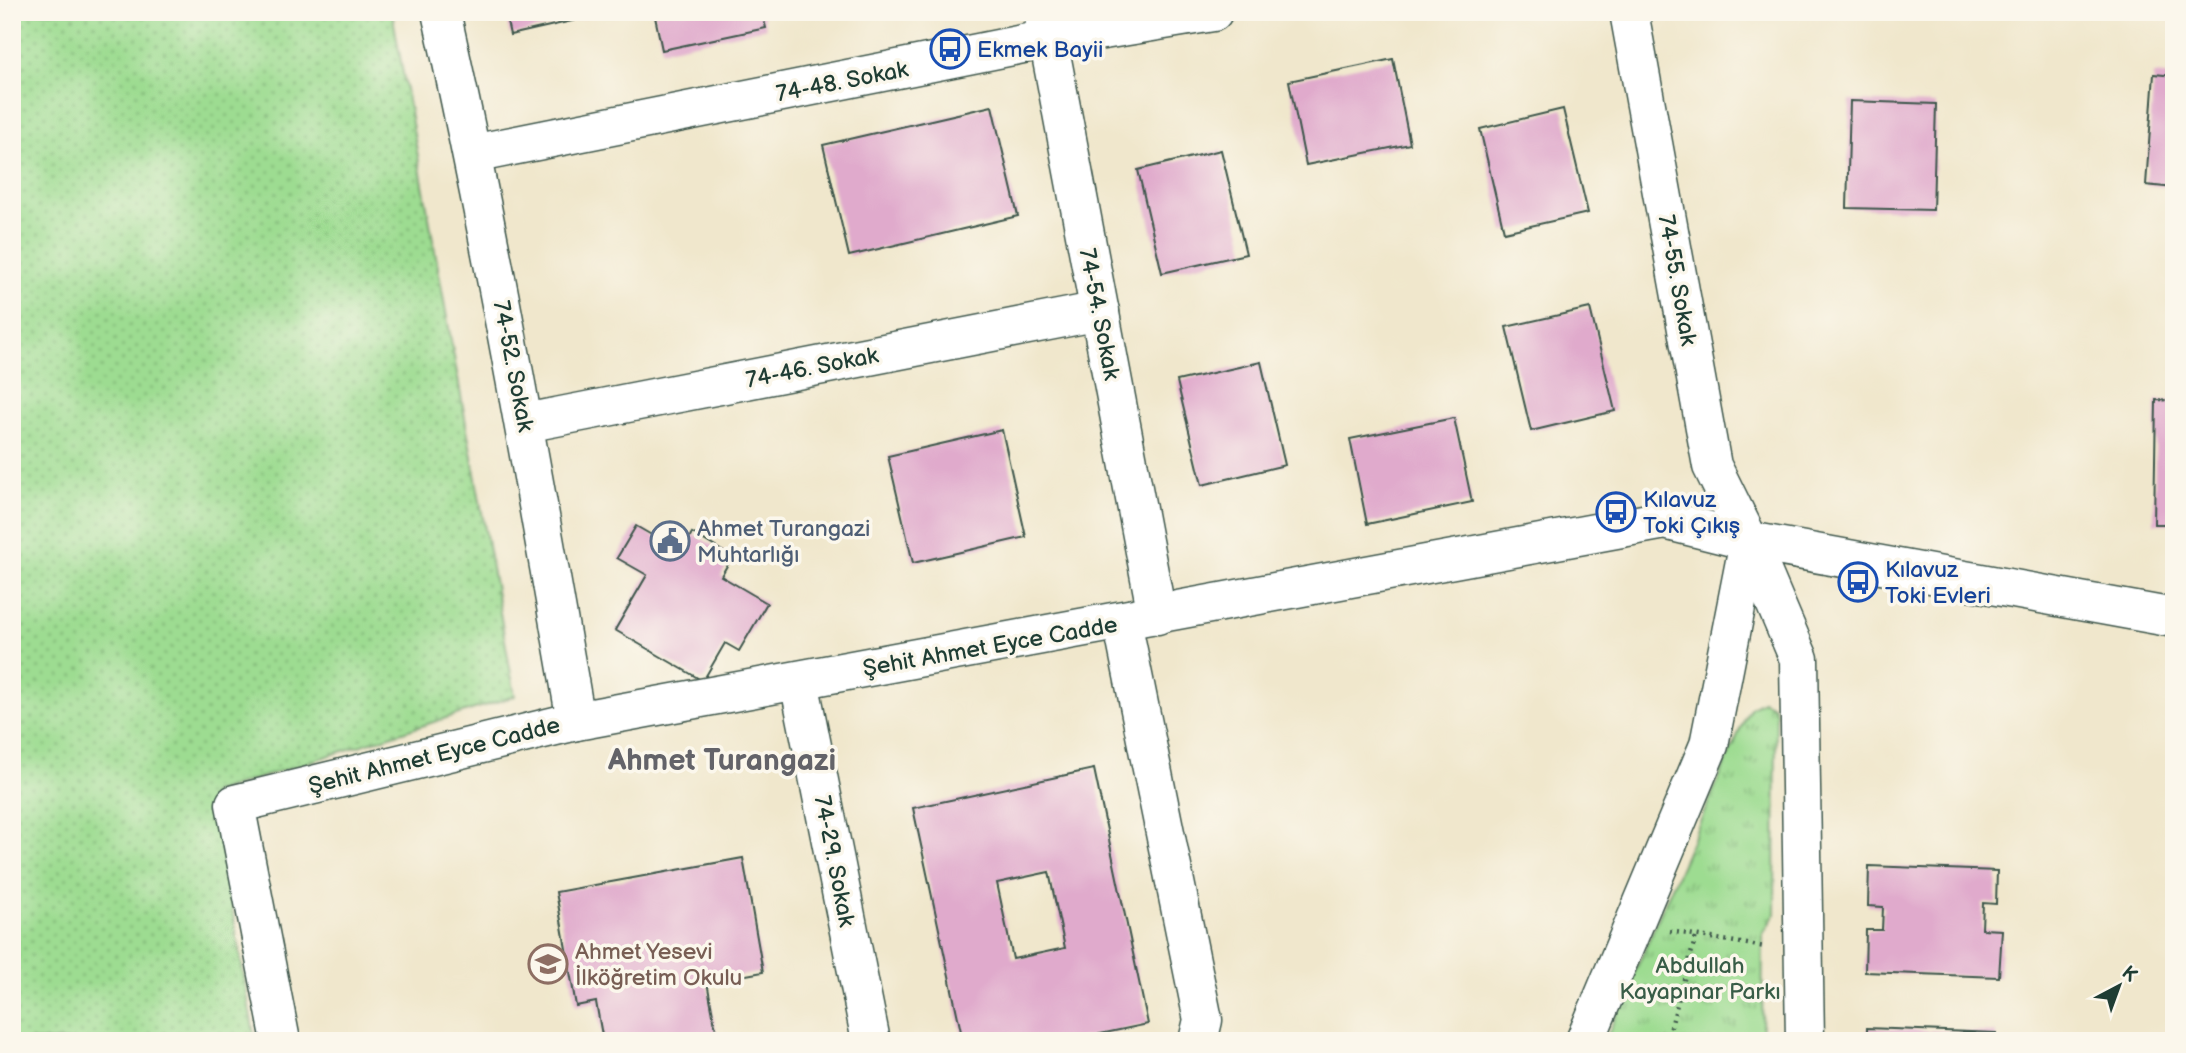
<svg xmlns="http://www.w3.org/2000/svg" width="2186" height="1053" font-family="'Balsamiq Sans',sans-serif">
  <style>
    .grass { fill: url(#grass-dots); stroke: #5e8c62; stroke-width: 2 }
    .park { fill: url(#park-tufts); stroke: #5e8c62; stroke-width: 2 }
    .building { fill: #e0aacc; fill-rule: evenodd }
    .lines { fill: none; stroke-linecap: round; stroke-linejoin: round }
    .street-casing { stroke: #3e564b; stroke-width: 41 }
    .path { stroke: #3e564b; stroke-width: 4.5; stroke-dasharray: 2 5; stroke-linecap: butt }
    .street { stroke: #fff; stroke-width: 38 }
    .labels { text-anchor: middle; stroke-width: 7; stroke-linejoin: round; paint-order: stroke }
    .transit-label { font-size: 23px; fill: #164399; stroke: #fbf7ec; text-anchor: start }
    .street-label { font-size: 23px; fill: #1f3d34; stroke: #fbf7ec }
    .service-label { font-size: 23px; fill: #4e5e75; stroke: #fbf7ec; text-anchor: start }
    .education-label { font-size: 23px; fill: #785e54; stroke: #fbf7ec; text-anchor: start }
    .park-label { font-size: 23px; fill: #385d47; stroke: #fbf7ec }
    .district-label { font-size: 30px; font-weight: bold; fill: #636369; stroke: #fbf7ec }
  </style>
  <defs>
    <pattern id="grass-dots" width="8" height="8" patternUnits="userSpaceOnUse" patternTransform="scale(1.75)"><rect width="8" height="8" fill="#9ddc91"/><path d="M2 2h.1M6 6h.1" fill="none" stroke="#7fb477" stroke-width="1.8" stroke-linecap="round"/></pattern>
    <pattern id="park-tufts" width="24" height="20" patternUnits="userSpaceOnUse" patternTransform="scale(1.75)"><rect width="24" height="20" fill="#9ddc91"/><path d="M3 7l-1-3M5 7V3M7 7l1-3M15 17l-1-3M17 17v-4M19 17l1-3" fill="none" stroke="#7fb477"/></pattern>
  </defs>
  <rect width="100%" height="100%" fill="#fbf7ec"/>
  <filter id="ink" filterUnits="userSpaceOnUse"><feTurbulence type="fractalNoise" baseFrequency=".0143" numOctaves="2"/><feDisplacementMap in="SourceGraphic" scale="14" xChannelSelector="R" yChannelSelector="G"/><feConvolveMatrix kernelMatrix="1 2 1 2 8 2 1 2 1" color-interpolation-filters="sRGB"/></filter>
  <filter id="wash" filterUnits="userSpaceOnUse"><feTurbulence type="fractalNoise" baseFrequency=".00686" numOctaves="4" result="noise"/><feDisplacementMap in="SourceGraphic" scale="28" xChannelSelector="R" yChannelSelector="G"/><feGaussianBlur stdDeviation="1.57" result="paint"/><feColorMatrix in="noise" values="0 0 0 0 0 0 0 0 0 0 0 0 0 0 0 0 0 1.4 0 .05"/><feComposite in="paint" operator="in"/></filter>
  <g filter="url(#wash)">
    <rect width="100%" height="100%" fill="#f0e7cc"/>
    <!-- grass -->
    <polygon class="grass" points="12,12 392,12 515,696 212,793 255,1041 12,1041"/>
    <!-- park -->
    <polygon class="park" points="1763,701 1774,707 1776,713 1775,914 1763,934 1762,1041 1605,1041 1746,716 1751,707"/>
    <g id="blocks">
      <!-- building -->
      <g class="building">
        <polygon points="505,12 593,12 594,16 510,35"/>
        <polygon points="654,12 762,12 766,28 662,50"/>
        <polygon points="1393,59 1410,144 1306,165 1289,81"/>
        <polygon points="2154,74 2174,76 2174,188 2146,185"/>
        <polygon points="1850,101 1936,104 1933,210 1847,208"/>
        <polygon points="992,106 1018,216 849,256 823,145"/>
        <polygon points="1563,109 1588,213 1504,232 1480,129"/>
        <polygon points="1221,150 1246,254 1162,273 1138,170"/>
        <polygon points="1590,308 1615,411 1531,431 1506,327"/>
        <polygon points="1261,362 1285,465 1202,485 1177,381"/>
        <polygon points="2156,400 2174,401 2174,524 2154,524"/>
        <polygon points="1454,418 1472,502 1367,524 1350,439"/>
        <polygon points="1002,430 1026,537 913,563 888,456"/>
        <polygon points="636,526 681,552 692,533 732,557 721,576 767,603 739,651 725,643 703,681 615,630 647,575 617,558"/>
        <path d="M1094 769 1148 1024 1067 1041H963L913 808ZM1049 872 1065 948 1013 959 997 883Z"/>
        <polygon points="743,858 763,972 707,982 718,1041 603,1041 596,1002 576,1006 556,892"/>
        <polygon points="1869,866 1997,871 1996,904 1983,903 1982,929 2002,930 1999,977 1865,972 1866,930 1882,930 1883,907 1868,906"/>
        <polygon points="1867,1028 1996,1033 1996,1041 1867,1041"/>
      </g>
    </g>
  </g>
  <g filter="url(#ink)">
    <use href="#blocks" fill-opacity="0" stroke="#3e564b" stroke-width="2"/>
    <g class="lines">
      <!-- street casing -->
      <g class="street-casing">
        <g id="street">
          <path d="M441 12C493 247 535 484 576 721"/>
          <polyline points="1043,12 1157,615"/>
          <polyline points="1629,12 1712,466 1749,541 1799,659 1805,1041"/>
          <polyline points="472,154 1048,39 1213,12"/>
          <polyline points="525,423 1100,311"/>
          <polyline points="1122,621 1203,1020 1198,1041"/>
          <polyline points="799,681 871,1041"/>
          <polyline points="281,1041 235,804 576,721 1665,520 1749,541 2174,618"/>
          <polyline points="1585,1041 1709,745 1749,541"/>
        </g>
      </g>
      <!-- path -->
      <g class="path">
        <polyline points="1670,931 1765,947"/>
        <polyline points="1667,1041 1696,936"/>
      </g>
      <!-- street -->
      <use href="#street" class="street"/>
    </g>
  </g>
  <!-- icons -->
  <defs>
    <g id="bus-ring" transform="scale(2.0125)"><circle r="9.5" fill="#fbf7ec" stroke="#1a4fb4" stroke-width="1.5"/><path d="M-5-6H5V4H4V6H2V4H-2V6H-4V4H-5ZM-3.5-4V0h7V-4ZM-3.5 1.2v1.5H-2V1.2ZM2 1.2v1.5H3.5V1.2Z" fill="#1a4fb4"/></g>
    <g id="civic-ring" transform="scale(2.0125)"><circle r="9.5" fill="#fbf7ec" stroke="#5c6f8a" stroke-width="1.5"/><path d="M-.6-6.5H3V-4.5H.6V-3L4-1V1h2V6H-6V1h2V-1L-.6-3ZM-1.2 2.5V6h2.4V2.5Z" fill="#5c6f8a"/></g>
    <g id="school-ring" transform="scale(2.0125)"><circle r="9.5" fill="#fbf7ec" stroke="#8d6e63" stroke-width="1.5"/><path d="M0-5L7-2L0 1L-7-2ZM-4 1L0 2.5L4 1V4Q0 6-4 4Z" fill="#8d6e63"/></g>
  </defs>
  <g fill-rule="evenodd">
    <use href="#bus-ring" x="950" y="49"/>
    <use href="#bus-ring" x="1616" y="512"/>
    <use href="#civic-ring" x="670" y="541"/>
    <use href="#bus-ring" x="1858" y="582"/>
    <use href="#school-ring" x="548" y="964"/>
  </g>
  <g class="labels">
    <!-- transit labels -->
    <g class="transit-label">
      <text x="977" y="57">Ekmek Bayii</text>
      <text x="1643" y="507">Kılavuz<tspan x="1643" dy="26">Toki Çıkış</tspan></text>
      <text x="1885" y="577">Kılavuz<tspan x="1885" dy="26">Toki Evleri</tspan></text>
    </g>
    <!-- street labels -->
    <g class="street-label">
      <text transform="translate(842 81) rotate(-11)" y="8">74-48. Sokak</text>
      <text transform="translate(1678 280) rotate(80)" y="8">74-55. Sokak</text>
      <text transform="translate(1100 314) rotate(79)" y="8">74-54. Sokak</text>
      <text transform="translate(514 366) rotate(79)" y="8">74-52. Sokak</text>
      <text transform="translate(812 367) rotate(-11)" y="8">74-46. Sokak</text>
      <text transform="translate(990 646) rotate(-10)" y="8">Şehit Ahmet Eyce Cadde</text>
      <text transform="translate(434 755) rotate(-14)" y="8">Şehit Ahmet Eyce Cadde</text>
      <text transform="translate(835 861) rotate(79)" y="8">74-29. Sokak</text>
    </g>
    <!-- service labels -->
    <g class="service-label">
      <text x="697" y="536">Ahmet Turangazi<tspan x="697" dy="26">Muhtarlığı</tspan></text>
    </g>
    <!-- education labels -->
    <g class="education-label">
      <text x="575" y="959">Ahmet Yesevi<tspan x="575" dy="26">İlköğretim Okulu</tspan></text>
    </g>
    <!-- park labels -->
    <g class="park-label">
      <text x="1700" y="973">Abdullah<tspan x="1700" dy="26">Kayapınar Parkı</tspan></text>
    </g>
    <!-- district labels -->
    <g class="district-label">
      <text x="722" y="770">Ahmet Turangazi</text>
    </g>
  </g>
  <!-- margin -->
  <rect width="2186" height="1053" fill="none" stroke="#fbf7ec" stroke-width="42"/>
  <!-- north arrow -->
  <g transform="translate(2119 986) rotate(41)" stroke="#fbf7ec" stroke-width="5" paint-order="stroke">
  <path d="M0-5L12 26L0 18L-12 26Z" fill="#1f3d34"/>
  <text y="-10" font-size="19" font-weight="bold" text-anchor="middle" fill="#1f3d34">K</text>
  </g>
</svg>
